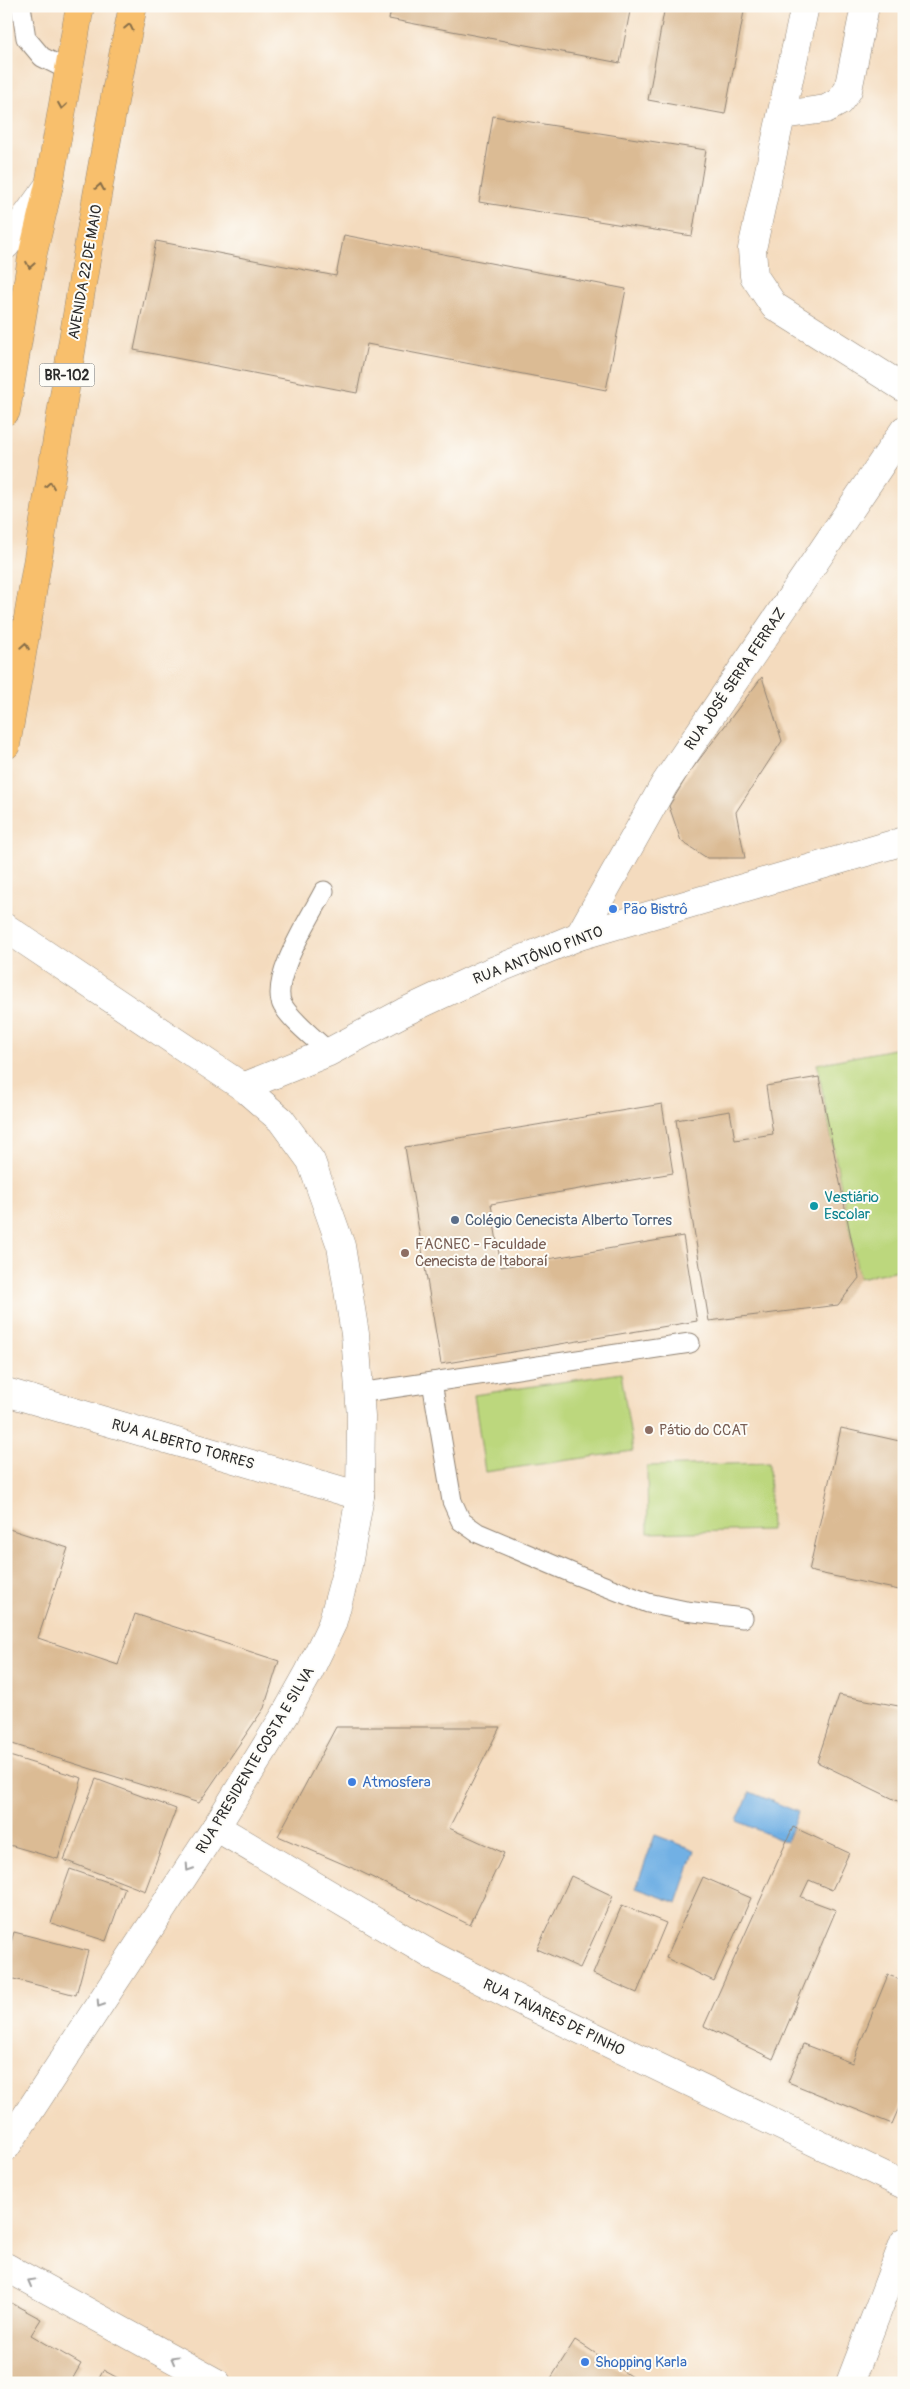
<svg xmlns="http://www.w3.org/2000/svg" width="910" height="2389" font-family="Pangolin,sans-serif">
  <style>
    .green { fill: #bcd77d; stroke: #748154 }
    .water { fill: #71b0e4; stroke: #4e6e88 }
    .building { fill: #dbbb94 }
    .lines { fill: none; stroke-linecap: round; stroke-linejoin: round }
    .service-casing { stroke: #908374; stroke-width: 21 }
    .minor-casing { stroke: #908374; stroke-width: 29 }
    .tertiary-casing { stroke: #908374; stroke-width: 29 }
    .primary-casing { stroke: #908374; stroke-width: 29 }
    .service { stroke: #fff; stroke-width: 19 }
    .minor { stroke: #fff; stroke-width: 28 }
    .tertiary { stroke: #fff; stroke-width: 28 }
    .primary { stroke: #f8bf6c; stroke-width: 28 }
    .oneway { stroke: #876e48 }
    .oneway2 { stroke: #a0a0a0 }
    .shop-dot { fill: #3f7fe0; stroke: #fdfcf7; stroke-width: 2 }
    .culture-dot { fill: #0f9aa8; stroke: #fdfcf7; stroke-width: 2 }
    .service-dot { fill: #5c6f8a; stroke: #fdfcf7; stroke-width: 2 }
    .education-dot { fill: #8d6e63; stroke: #fdfcf7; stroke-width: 2 }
    .labels { text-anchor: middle; stroke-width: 4; stroke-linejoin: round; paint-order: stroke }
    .shield { fill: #fdfcf7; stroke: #6a6a68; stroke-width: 1 }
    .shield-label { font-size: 14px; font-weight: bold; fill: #2b2b2b }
    .street-label { font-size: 15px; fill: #2b2b2b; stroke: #fdfcf7 }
    .shop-label { font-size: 15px; fill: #366cbe; stroke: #fdfcf7; text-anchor: start }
    .culture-label { font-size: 15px; fill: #0d838f; stroke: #fdfcf7; text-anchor: start }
    .service-label { font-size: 15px; fill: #4e5e75; stroke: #fdfcf7; text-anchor: start }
    .education-label { font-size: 15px; fill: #785e54; stroke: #fdfcf7; text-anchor: start }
  </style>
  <rect width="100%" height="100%" fill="#fdfcf7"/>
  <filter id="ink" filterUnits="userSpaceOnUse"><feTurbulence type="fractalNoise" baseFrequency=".02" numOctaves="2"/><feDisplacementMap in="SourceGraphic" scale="10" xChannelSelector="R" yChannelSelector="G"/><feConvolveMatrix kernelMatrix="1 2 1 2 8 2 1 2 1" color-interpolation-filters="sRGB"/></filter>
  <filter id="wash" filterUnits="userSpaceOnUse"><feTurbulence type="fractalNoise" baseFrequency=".0096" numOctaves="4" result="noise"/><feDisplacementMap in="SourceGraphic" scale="20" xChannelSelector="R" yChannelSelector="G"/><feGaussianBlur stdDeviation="1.12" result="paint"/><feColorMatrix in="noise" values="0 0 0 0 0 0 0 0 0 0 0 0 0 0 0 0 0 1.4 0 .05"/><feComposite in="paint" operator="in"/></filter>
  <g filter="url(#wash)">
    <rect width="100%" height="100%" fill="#f4dbbe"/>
    <!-- green -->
    <g class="green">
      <polygon points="904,1047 904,1269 859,1278 817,1064"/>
      <polygon points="621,1373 633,1451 485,1472 474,1395"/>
      <polygon points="769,1463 771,1530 648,1533 647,1466"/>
    </g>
    <!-- water -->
    <g class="water">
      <polygon points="750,1792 798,1812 786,1842 737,1821"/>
      <polygon points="655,1835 695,1850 677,1903 636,1888"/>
    </g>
    <g id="blocks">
      <!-- building -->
      <g class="building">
        <polygon points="392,6 631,6 620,63 389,19"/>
        <polygon points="665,6 745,6 725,114 648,100"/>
        <polygon points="493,116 706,150 692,236 479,202"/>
        <polygon points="344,235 626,289 606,390 367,344 357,393 134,350 156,241 336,276"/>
        <polygon points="762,677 782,741 736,812 745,858 707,858 681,841 669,806 689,773"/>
        <polygon points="819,1077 859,1278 838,1305 709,1321 676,1120 730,1111 735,1140 773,1134 766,1086"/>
        <polygon points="662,1104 673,1173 491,1204 501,1267 683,1236 697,1321 441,1364 405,1147"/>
        <polygon points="841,1428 904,1442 904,1591 809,1571"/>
        <polygon points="6,1528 68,1548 38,1638 118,1665 135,1614 279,1661 264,1708 199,1803 6,1742"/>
        <polygon points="839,1695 904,1707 904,1804 817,1762"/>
        <polygon points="336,1727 500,1727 449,1828 504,1853 470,1925 357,1870 278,1836"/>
        <polygon points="6,1755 82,1778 58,1859 6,1844"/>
        <polygon points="96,1779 176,1809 145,1891 64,1860"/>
        <polygon points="793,1827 849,1853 832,1890 809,1880 801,1897 836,1910 773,2059 704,2026"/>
        <polygon points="70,1869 125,1888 106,1941 51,1923"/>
        <polygon points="571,1876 613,1896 580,1968 537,1949"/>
        <polygon points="703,1877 751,1898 714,1981 666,1958"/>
        <polygon points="622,1905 666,1923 637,1993 593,1974"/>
        <polygon points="14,1932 88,1951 76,1995 6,1977 6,1959"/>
        <polygon points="888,1975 904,1981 904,2096 892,2124 788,2082 803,2044 852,2063"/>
        <polygon points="6,2097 12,2100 6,2108"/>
        <polygon points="6,2300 41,2319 31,2335 81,2364 70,2383 6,2383"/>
        <polygon points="575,2340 641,2383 548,2383"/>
        <polygon points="103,2370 127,2383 96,2383"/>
        <polygon points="900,2375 904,2377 904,2383 897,2383"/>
      </g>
    </g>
  </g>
  <g filter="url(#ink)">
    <use href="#blocks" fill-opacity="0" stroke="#908374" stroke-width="1"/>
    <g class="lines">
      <!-- service casing -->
      <g class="service-casing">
        <g id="service">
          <polyline points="21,6 26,38 42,57 68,70"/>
          <path d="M324 891C312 915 268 981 283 1006 294 1023 314 1038 329 1052"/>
          <polyline points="432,1382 452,1501 461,1521 478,1533 579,1576 648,1603 686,1611 743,1618"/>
          <polyline points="359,1393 690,1343"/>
        </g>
      </g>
      <!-- minor casing -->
      <g class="minor-casing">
        <g id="minor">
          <polyline points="805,6 752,249 754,276 774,306 904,388"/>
          <polyline points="782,115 826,109 839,102 848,90 865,6"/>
          <polyline points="6,245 49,185"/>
          <polyline points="6,928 243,1087 281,1120 311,1161 341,1246 355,1334 361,1417 360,1496 348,1565 332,1624 309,1672 285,1715 216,1827 6,2147"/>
          <polyline points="579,936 664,785 904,430"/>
          <polyline points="243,1087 329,1052 404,1012 483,975 579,936 904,841"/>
          <polyline points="6,1392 360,1496"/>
          <polyline points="216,1827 435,1957 531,2006 904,2185"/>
          <polyline points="850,2383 904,2242"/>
        </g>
      </g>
      <!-- tertiary casing -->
      <g class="tertiary-casing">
        <polyline id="tertiary" points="6,2267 217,2383"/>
      </g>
      <!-- primary casing -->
      <g class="primary-casing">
        <g id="primary">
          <polyline points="6,411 32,257 49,185 80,6"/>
          <path d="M6 745C51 499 82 251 133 6"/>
        </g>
      </g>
      <!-- service -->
      <use href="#service" class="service"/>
      <!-- minor -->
      <use href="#minor" class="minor"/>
      <!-- tertiary -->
      <use href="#tertiary" class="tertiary"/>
      <!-- primary -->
      <use href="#primary" class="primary"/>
    </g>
    <!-- one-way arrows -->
    <defs><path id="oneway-chevron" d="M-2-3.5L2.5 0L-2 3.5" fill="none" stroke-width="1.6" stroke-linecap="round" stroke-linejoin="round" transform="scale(1.25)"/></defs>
    <g class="oneway">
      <use href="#oneway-chevron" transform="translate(129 27) rotate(-78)"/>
      <use href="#oneway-chevron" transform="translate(62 106) rotate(99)"/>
      <use href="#oneway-chevron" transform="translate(100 187) rotate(-80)"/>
      <use href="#oneway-chevron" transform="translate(30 265) rotate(100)"/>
      <use href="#oneway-chevron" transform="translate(50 485) rotate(-81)"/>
      <use href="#oneway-chevron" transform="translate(25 646) rotate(-80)"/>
    </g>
    <g class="oneway2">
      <use href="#oneway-chevron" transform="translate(189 1868) rotate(123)"/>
      <use href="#oneway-chevron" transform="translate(100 2004) rotate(123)"/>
      <use href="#oneway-chevron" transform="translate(31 2282) rotate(-151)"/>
      <use href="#oneway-chevron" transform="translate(174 2359) rotate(-151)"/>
    </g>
  </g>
  <!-- markers -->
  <g class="shop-dot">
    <circle cx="613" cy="909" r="5"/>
    <circle cx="352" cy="1782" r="5"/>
    <circle cx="585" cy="2362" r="5"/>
  </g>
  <circle class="culture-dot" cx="814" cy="1206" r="5"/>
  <circle class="service-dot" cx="455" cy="1220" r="5"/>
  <g class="education-dot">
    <circle cx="405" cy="1253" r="5"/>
    <circle cx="649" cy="1430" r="5"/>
  </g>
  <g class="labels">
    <!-- shield labels -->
    <rect class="shield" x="39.5" y="363.5" width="55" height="23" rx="4"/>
    <g class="shield-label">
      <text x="67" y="380">BR-102</text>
    </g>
    <!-- street labels -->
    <g class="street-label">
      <text transform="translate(85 272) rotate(-80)" y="5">AVENIDA 22 DE MAIO</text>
      <text transform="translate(735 679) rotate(-56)" y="5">RUA JOSÉ SERPA FERRAZ</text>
      <text transform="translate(538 955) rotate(-21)" y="5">RUA ANTÔNIO PINTO</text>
      <text transform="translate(183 1444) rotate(16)" y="5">RUA ALBERTO TORRES</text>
      <text transform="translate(255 1760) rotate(-59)" y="5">RUA PRESIDENTE COSTA E SILVA</text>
      <text transform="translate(554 2017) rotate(26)" y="5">RUA TAVARES DE PINHO</text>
    </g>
    <!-- shop labels -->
    <g class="shop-label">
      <text x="623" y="914">Pão Bistrô</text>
      <text x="362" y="1787">Atmosfera</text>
      <text x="595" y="2367">Shopping Karla</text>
    </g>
    <!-- culture labels -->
    <g class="culture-label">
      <text x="824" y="1202">Vestiário<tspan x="824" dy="17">Escolar</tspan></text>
    </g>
    <!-- service labels -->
    <g class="service-label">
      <text x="465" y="1225">Colégio Cenecista Alberto Torres</text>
    </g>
    <!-- education labels -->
    <g class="education-label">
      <text x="415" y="1249">FACNEC - Faculdade<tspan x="415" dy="17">Cenecista de Itaboraí</tspan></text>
      <text x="659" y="1435">Pátio do CCAT</text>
    </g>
  </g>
  <!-- margin -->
  <rect width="910" height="2389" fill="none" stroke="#fdfcf7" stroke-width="25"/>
</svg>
